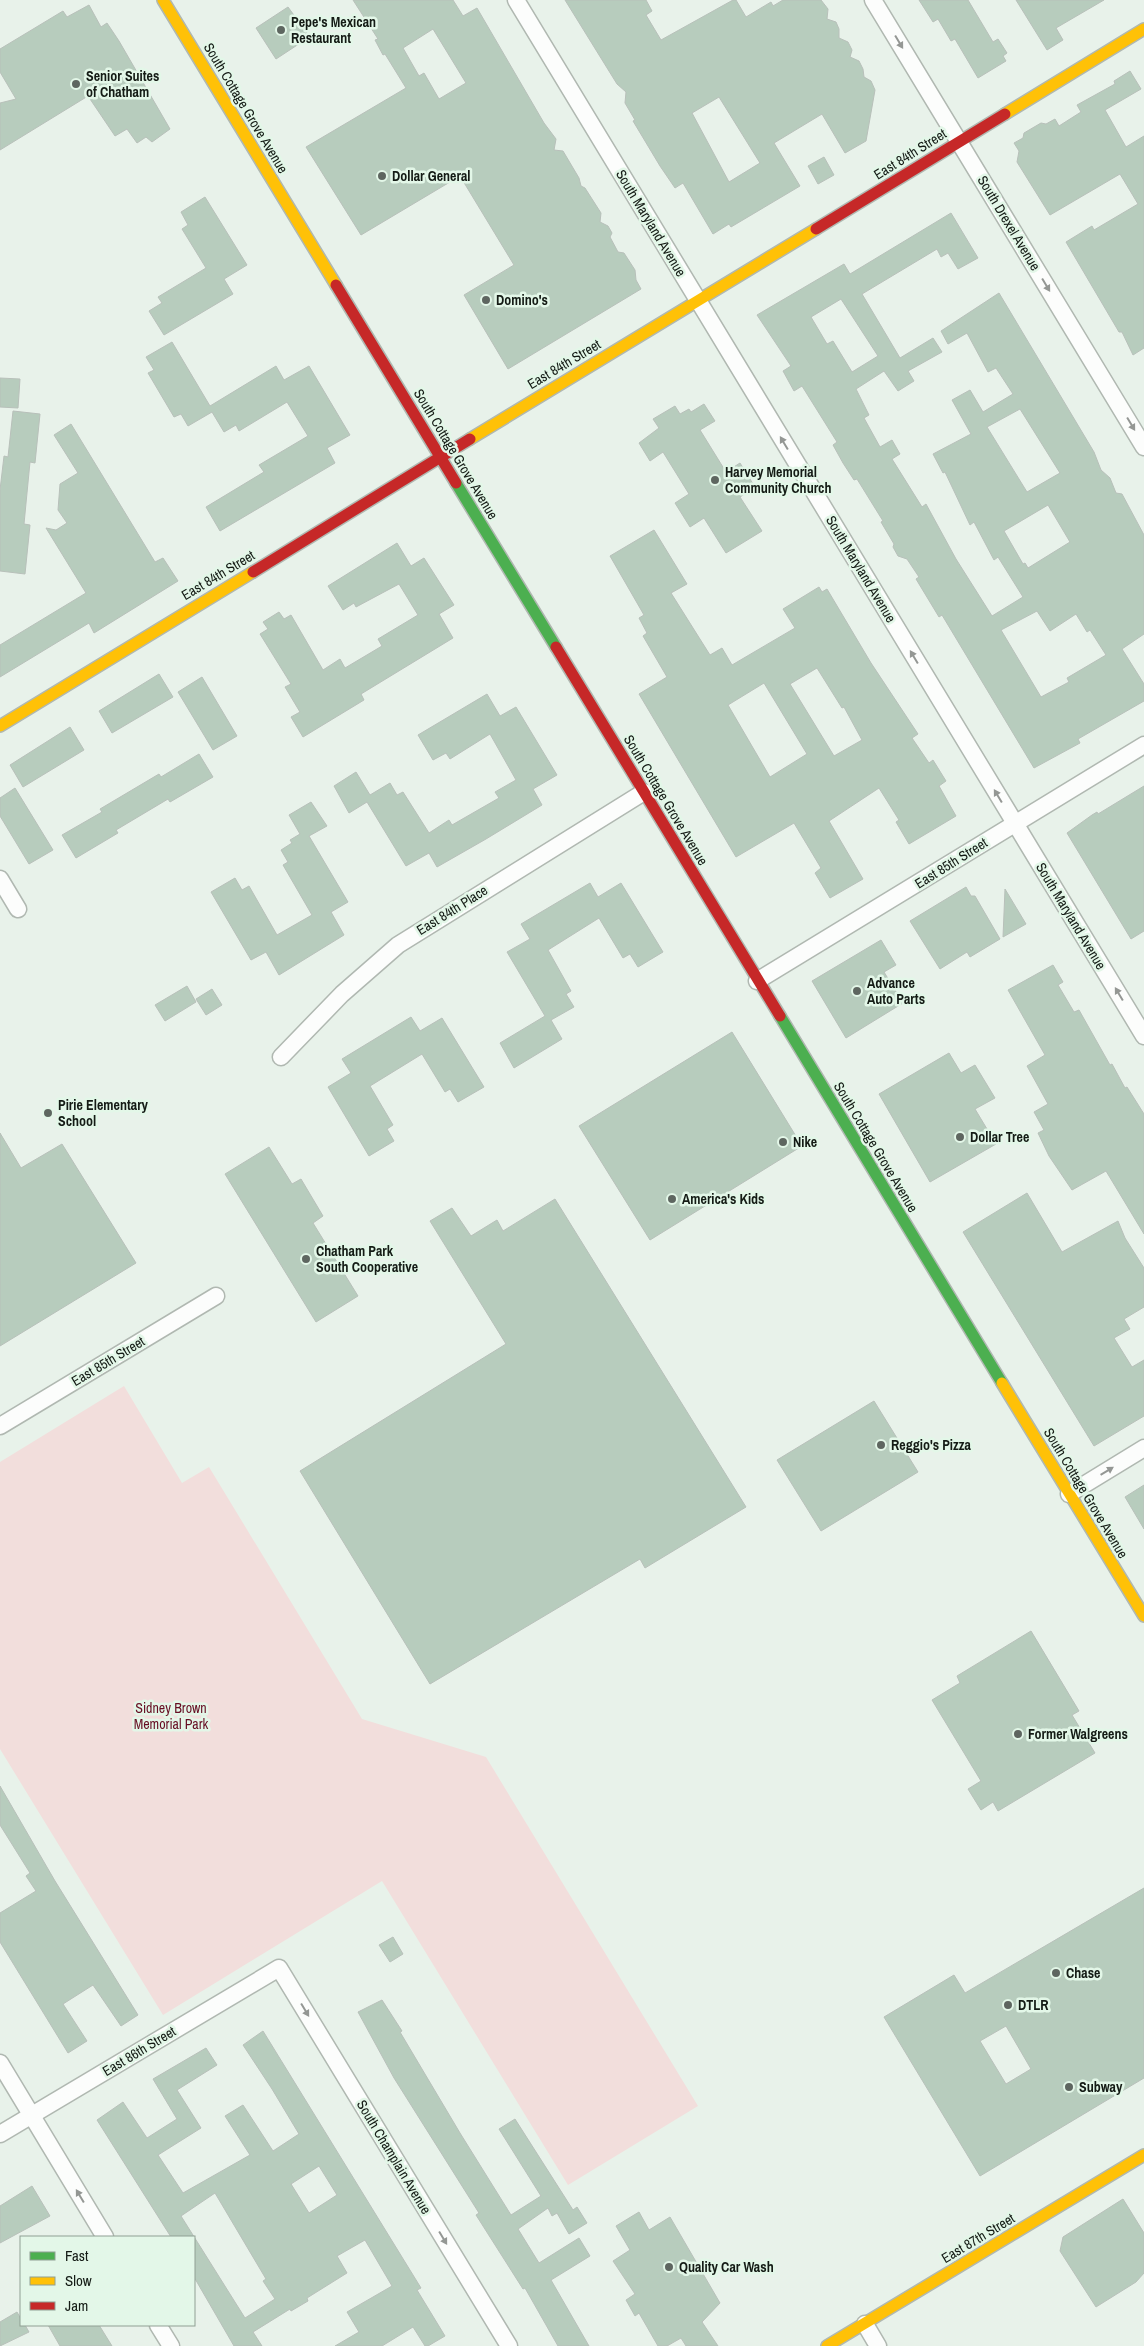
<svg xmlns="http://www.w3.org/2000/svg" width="1144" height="2346" font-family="'Archivo Narrow',sans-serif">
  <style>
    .green { fill: #f2dedc }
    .building { fill: #b7ccbd; stroke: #b8c0ba; fill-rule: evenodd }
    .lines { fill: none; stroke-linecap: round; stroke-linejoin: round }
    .street-casing { stroke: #b0b8b1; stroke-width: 19 }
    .fast-casing { stroke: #b0b8b1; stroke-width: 14 }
    .slow-casing { stroke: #b0b8b1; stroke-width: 14 }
    .jam-casing { stroke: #b0b8b1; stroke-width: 14 }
    .street { stroke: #fcfdfc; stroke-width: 16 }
    .fast { stroke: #4caf50; stroke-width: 11 }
    .slow { stroke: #ffc107; stroke-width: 11 }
    .jam { stroke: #c62828; stroke-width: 11 }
    .oneway { fill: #949794 }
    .poi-dot { fill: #5e6660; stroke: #e3f7e8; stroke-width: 2 }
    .labels { text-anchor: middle; stroke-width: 5; stroke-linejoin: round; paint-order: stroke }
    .poi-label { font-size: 14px; font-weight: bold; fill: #141b15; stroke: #e3f7e8; text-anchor: start }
    .street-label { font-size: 14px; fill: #141b15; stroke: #e3f7e8 }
    .park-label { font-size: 14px; fill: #670e23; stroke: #e3f7e8 }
  </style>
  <rect width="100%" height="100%" fill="#e8f2ea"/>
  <!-- green -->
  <polygon class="green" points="124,1386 182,1483 209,1467 362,1719 486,1757 698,2106 568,2185 382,1881 163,2015 0,1749 0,1462"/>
  <!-- building -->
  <g class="building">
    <path d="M353 0H453L463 16 477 8 544 123 556 139 554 150 563 151 579 178 581 186 585 188 601 213 600 222 608 226 612 233 610 237 618 252 624 253 635 270 636 280 641 289 508 369 464 295 514 265 460 176 361 235 306 147 406 88 385 54 383 55 375 40 378 39ZM433 29 466 83 439 99 424 73 419 76 403 48Z"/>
    <path d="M565 0H646L652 11 646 15 661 40 733 0H736L746 17 771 2 773 6 783 0H821L828 9 827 19 836 22 839 29V38L848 42 852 50 850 57 859 61 863 69 864 77 871 81 875 90 866 141 845 153 822 114 774 143 800 186 731 227 729 224 713 234 683 183 675 188 660 166 633 121 635 120 625 103 626 92 617 84ZM719 97 760 163 729 182 692 113Z"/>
    <polygon points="919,0 968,0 993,42 998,39 1007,53 1003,56 1006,61 978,78 955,39 951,41 938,19 933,22"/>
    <polygon points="1016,0 1104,0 1056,28 1063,40 1047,50"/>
    <polygon points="89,5 101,27 107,23 119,41 170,129 152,142 146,137 137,143 127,129 115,136 88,96 0,150 0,103 16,99 0,72 0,49 63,11 67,17"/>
    <polygon points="288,7 307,33 305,34 308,38 276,59 256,28"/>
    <polygon points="1130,71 1141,89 1105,110 1126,147 1144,136 1144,348 1133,355 1122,332 1119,332 1066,242 1092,226 1094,230 1138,204 1120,174 1050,215 1017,162 1019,151 1014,143 1023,138 1024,133 1041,123 1046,124 1055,119 1059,126 1081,112 1077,105 1115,84 1114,81"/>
    <polygon points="824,157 834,175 818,184 808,166"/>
    <polygon points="205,197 247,265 224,279 233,294 164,335 149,311 162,303 158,297 206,268 182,229 188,225 181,212"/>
    <path d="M951 213 978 258 958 269 948 253 941 257 937 249 862 294 900 358 933 338 942 352 908 371 914 381 898 391 884 371 856 389 869 415 864 418 880 447 892 440 900 454 892 459 922 507 926 504 956 559 992 616 1023 597 998 557 994 560 974 522 970 525 945 472 943 473 933 454 971 434 952 400 970 390 983 412 1013 394 996 368 988 372 967 333 948 344 941 331 999 293 1094 452 1101 470 1110 478 1116 493 1122 494 1144 535V634L1122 649 1144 684V701L1078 739 1080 743 1034 768 942 615 939 617 916 579 919 577 907 559 898 556 893 547 894 544 881 522 883 521 857 479 854 480 843 463 833 445 837 442 802 386 794 391 783 371 791 366 757 315 844 264 850 274ZM841 299 878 356 852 372 833 341 827 344 811 317ZM1020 409 1060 473 1027 492 987 427ZM1048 505 1070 542 1028 568 1025 563 1023 564 1004 531ZM1037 611 1050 631 1076 614 1087 632 1090 630 1106 655 1067 678 1069 682 1041 697 1001 630Z"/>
    <polygon points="172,342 210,406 276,366 284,380 309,366 350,435 327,448 335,463 220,531 206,507 264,472 259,465 308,436 287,402 239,431 236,425 224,432 212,412 188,426 181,414 174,417 148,373 154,370 146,357"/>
    <polygon points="0,378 20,379 18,408 0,407"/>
    <polygon points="704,404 715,421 700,430 726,472 740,463 755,487 740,497 762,531 726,553 704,518 690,527 675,503 689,494 663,452 650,461 639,443 659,428 653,419 675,406 680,414 689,409 691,412"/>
    <polygon points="13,411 40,414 35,463 30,462 24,524 30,525 25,574 0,571 0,490 4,456 8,457"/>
    <polygon points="71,424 155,562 163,558 178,581 94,633 89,623 0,677 0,645 86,593 46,528 56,530 67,523 58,510 60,484 78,473 54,435"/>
    <path d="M654 530 687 584 671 593 710 655 722 648 732 665 795 628 783 609 819 587 822 592 827 589 871 663 918 734 912 738 929 763 933 760 946 781 939 786 956 816 909 844 896 822 899 820 879 788 829 821 863 879 830 898 815 873 821 868 794 823 736 857 639 694 667 677 643 636 647 633 639 618 644 615 610 556ZM817 668 842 708 844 707 862 740 834 756 790 684ZM764 683 807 754 770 777 728 705Z"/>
    <polygon points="397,543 411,566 424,558 454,605 439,614 453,638 361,694 364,700 303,737 291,717 300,712 285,687 291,684 260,634 268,629 263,622 279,612 284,619 291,615 323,670 340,659 345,668 382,646 378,639 418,615 399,584 356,607 354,603 343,610 328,586"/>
    <polygon points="159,674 173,697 112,733 99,711"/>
    <polygon points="202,677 237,736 213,750 178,692"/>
    <polygon points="487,694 500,716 516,707 557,775 533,789 542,805 486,839 437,867 429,853 406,866 367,802 349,813 334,786 356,772 370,795 390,783 397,795 403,792 429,833 449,820 452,825 499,798 495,792 516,780 490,734 450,759 446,753 433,760 418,735"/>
    <polygon points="70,727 84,750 23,787 10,765"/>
    <polygon points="199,754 213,777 170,802 168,799 116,830 118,833 76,858 62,835 102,812 100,809 159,774 161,777"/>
    <polygon points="1144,786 1144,931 1131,939 1067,833 1092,815 1097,812 1098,814"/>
    <polygon points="15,788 53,850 29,864 0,816 0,798"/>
    <polygon points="311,802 327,826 309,836 348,902 331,912 344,935 279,975 266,952 251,960 211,892 235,878 242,890 249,886 277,935 312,915 283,865 288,862 281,850 292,843 290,840 300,834 289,815"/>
    <polygon points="590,883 598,897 621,883 663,952 638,967 630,954 623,958 599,918 548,950 571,991 566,994 574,1007 551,1020 562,1039 514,1068 500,1043 545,1016 507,952 530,939 521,924"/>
    <polygon points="966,887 971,896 975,896 1000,939 970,957 967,952 940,969 910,921"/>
    <polygon points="1005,889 1026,924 1003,937"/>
    <polygon points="881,940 896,965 884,972 903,1003 846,1038 812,981"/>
    <polygon points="1053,965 1063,982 1058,985 1074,1012 1079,1010 1110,1065 1112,1064 1125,1088 1127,1087 1144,1114 1144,1234 1106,1171 1072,1190 1049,1156 1038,1133 1044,1130 1034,1112 1048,1104 1027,1066 1045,1055 1008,990"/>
    <polygon points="187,986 196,1002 165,1021 155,1005"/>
    <polygon points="212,989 222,1005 206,1015 196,999"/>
    <polygon points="411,1017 420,1031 442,1018 484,1087 458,1102 450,1089 445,1092 422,1054 370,1086 393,1125 387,1129 394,1141 369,1156 328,1087 351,1073 342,1059"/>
    <polygon points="732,1032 802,1146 650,1240 579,1126"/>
    <polygon points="949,1053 961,1073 975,1065 995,1098 975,1109 996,1144 930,1182 879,1094"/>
    <polygon points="0,1133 21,1168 62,1144 136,1263 0,1346"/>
    <polygon points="269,1147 292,1184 301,1179 323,1216 313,1223 358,1296 316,1322 225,1174"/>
    <polygon points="1027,1193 1062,1252 1118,1221 1125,1238 1144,1268 1144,1307 1124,1319 1130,1329 1114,1338 1132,1367 1144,1360 1144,1416 1094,1446 963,1232"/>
    <polygon points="555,1199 746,1507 645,1568 640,1559 430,1684 300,1471 506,1344 430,1221 452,1208 471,1236 497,1220 503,1231"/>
    <polygon points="874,1401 918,1472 821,1531 777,1460"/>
    <polygon points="1144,1485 1144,1529 1125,1497"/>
    <polygon points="1031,1631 1079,1711 1072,1715 1095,1753 998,1811 993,1802 981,1810 968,1789 981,1781 932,1700 960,1683 957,1676"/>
    <polygon points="0,1786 55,1881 138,2015 121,2026 93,1985 63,2004 87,2041 68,2053 0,1942 0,1913 36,1891 26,1876 30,1873 0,1825"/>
    <path d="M1144 1888V2078L980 2176 884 2017 954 1975 965 1993ZM1006 2026 1031 2069 1006 2084 980 2041Z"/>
    <polygon points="393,1937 403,1954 390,1962 379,1945"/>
    <polygon points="382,2000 402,2031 400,2032 460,2133 511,2215 541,2196 499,2129 515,2119 573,2210 577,2207 587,2223 569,2234 557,2213 552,2216 548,2208 518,2229 539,2263 579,2238 590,2256 551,2280 589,2346 558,2346 525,2288 523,2289 476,2215 479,2213 394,2078 358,2012"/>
    <path d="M263 2031 421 2288 417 2290 445 2336 428 2346H425L413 2327 382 2346H335L359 2332 347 2312 392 2286 365 2240 337 2256 347 2273 307 2298 308 2301 291 2311 290 2309 253 2332 262 2346H234L194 2277V2237H171L97 2120 123 2102 147 2138 177 2119 153 2079 206 2048 217 2065 177 2090 201 2128 158 2155 183 2193 250 2155 225 2116 243 2105 273 2151 299 2134 272 2089 243 2045ZM319 2166 337 2195 309 2213 291 2184ZM215 2193 266 2279 263 2281 275 2299 245 2318 181 2216Z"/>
    <polygon points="32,2186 50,2216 0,2243 0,2206"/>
    <polygon points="1123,2199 1144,2233 1144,2273 1136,2282 1096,2307 1060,2251 1063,2237"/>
    <polygon points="639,2212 649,2230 670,2217 720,2303 702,2322 718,2346 686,2346 681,2338 667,2346 658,2346 639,2313 635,2316 626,2300 635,2294 613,2261 630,2250 616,2226"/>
    <polygon points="17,2312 21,2319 21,2325 25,2325 29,2332 0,2346 0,2322"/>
    <polygon points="48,2325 99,2325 112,2346 60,2346"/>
  </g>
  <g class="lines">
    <!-- street casing -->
    <g class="street-casing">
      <g id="street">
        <polyline points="516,0 1144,1036"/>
        <polyline points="873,0 1144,447"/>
        <polyline points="0,879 18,909"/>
        <polyline points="757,981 1144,745"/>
        <polyline points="281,1057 342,994 398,945 644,792"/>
        <polyline points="0,1426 216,1296"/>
        <polyline points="1069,1494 1144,1448"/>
        <polyline points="0,2063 105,2237"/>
        <polyline points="0,2134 279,1968 509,2346"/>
        <polyline points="865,2324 878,2346"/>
        <polyline points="158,2325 171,2346"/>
      </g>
    </g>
    <!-- fast casing -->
    <g class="fast-casing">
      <g id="fast">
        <polyline points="456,483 556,647"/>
        <polyline points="780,1016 1002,1383"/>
      </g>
    </g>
    <!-- slow casing -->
    <g class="slow-casing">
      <g id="slow">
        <polyline points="163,0 336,285"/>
        <polyline points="1005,114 1144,29"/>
        <polyline points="470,439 816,229"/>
        <polyline points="0,726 253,572"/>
        <polyline points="1002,1383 1144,1616"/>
        <polyline points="827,2346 1144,2155"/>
      </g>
    </g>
    <!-- jam casing -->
    <g class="jam-casing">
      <g id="jam">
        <polyline points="816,229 1005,114"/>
        <polyline points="336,285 456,483"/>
        <polyline points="253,572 470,439"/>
        <polyline points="556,647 780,1016"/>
      </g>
    </g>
    <!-- street -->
    <use href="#street" class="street"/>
    <!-- fast -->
    <use href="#fast" class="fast"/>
    <!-- slow -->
    <use href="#slow" class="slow"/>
    <!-- jam -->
    <use href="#jam" class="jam"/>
  </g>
  <!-- one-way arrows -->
  <defs><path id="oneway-solid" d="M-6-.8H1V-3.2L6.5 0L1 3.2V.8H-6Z" transform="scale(1.25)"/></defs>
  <g class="oneway">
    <use href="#oneway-solid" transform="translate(899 42) rotate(59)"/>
    <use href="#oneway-solid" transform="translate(1046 285) rotate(59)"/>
    <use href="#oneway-solid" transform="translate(1131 424) rotate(59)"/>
    <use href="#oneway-solid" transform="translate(784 443) rotate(-121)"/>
    <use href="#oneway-solid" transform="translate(914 657) rotate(-121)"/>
    <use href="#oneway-solid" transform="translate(998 796) rotate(-121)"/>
    <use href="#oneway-solid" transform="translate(1119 994) rotate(-121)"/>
    <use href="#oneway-solid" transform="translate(1107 1471) rotate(-31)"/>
    <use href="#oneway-solid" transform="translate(305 2010) rotate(59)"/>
    <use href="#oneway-solid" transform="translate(80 2196) rotate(-121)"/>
    <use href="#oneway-solid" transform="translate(443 2238) rotate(59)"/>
  </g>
  <!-- markers -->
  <g class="poi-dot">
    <circle cx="281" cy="30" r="5"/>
    <circle cx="76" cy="84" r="5"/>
    <circle cx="382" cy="176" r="5"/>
    <circle cx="486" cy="300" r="5"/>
    <circle cx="715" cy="480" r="5"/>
    <circle cx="857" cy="991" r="5"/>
    <circle cx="48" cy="1113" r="5"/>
    <circle cx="960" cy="1137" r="5"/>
    <circle cx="783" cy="1142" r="5"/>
    <circle cx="672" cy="1199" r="5"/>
    <circle cx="306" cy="1259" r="5"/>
    <circle cx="881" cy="1445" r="5"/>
    <circle cx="1018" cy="1734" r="5"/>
    <circle cx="1056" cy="1973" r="5"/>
    <circle cx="1008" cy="2005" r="5"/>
    <circle cx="1069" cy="2087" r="5"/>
    <circle cx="669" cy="2267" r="5"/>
  </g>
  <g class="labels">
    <!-- poi labels -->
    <g class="poi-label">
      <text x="291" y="27">Pepe's Mexican<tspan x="291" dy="16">Restaurant</tspan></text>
      <text x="86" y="81">Senior Suites<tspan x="86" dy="16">of Chatham</tspan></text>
      <text x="392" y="181">Dollar General</text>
      <text x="496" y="305">Domino's</text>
      <text x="725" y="477">Harvey Memorial<tspan x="725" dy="16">Community Church</tspan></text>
      <text x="867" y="988">Advance<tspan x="867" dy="16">Auto Parts</tspan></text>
      <text x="58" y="1110">Pirie Elementary<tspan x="58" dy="16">School</tspan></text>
      <text x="970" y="1142">Dollar Tree</text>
      <text x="793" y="1147">Nike</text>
      <text x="682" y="1204">America's Kids</text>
      <text x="316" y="1256">Chatham Park<tspan x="316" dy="16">South Cooperative</tspan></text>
      <text x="891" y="1450">Reggio's Pizza</text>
      <text x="1028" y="1739">Former Walgreens</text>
      <text x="1066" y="1978">Chase</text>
      <text x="1018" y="2010">DTLR</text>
      <text x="1079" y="2092">Subway</text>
      <text x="679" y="2272">Quality Car Wash</text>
    </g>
    <!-- street labels -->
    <g class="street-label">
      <text transform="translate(246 108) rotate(59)" y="5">South Cottage Grove Avenue</text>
      <text transform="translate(910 154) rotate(-32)" y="5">East 84th Street</text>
      <text transform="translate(651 223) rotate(59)" y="5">South Maryland Avenue</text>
      <text transform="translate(1009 223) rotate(59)" y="5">South Drexel Avenue</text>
      <text transform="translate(564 364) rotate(-31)" y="5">East 84th Street</text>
      <text transform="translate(456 454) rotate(59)" y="5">South Cottage Grove Avenue</text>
      <text transform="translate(861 569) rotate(59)" y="5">South Maryland Avenue</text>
      <text transform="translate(218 575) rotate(-31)" y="5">East 84th Street</text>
      <text transform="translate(666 800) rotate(59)" y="5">South Cottage Grove Avenue</text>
      <text transform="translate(951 863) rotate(-32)" y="5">East 85th Street</text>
      <text transform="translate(452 910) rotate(-32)" y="5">East 84th Place</text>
      <text transform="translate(1071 916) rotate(59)" y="5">South Maryland Avenue</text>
      <text transform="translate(876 1147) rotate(59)" y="5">South Cottage Grove Avenue</text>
      <text transform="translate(108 1361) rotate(-31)" y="5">East 85th Street</text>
      <text transform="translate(1086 1493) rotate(59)" y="5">South Cottage Grove Avenue</text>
      <text transform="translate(139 2051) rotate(-31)" y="5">East 86th Street</text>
      <text transform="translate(394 2157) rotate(59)" y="5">South Champlain Avenue</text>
      <text transform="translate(978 2238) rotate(-31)" y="5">East 87th Street</text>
    </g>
    <!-- park labels -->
    <g class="park-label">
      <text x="171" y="1713">Sidney Brown<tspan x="171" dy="16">Memorial Park</tspan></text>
    </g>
  </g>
  <!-- legend -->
  <rect x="20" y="2236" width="175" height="90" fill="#e3f7e8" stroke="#909f94"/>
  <rect x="30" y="2252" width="25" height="8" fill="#4caf50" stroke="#909f94"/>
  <text x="65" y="2261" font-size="15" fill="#141b15">Fast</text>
  <rect x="30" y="2277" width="25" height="8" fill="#ffc107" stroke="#909f94"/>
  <text x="65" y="2286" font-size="15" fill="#141b15">Slow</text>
  <rect x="30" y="2302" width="25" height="8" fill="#c62828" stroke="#909f94"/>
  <text x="65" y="2311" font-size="15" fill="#141b15">Jam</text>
</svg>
